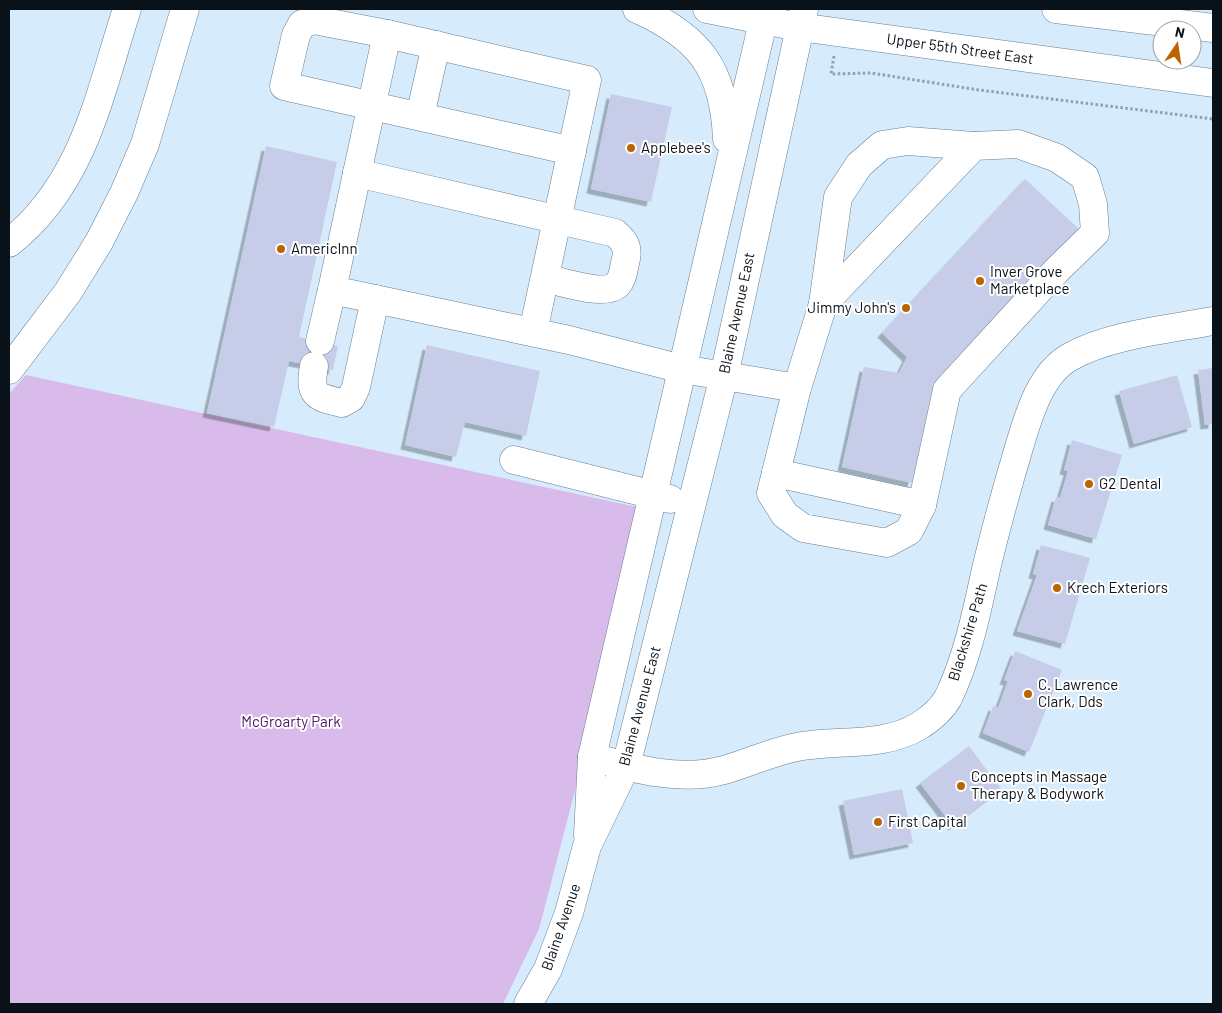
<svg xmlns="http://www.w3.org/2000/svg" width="1222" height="1013" font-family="Barlow,sans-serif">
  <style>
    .green { fill: #d8baeb }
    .building { fill: #c7cce9; filter: url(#shadow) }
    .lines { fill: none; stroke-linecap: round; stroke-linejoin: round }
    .minor-casing { stroke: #677e91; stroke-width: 29 }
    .highway-casing { stroke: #677e91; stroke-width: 29 }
    .path { stroke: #91a1af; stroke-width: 3; stroke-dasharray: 2.5 2.5; stroke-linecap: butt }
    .minor { stroke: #fff; stroke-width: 28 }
    .highway { stroke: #fff; stroke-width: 28 }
    .poi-dot { fill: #bc6400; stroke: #fff; stroke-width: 2 }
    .labels { text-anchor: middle; stroke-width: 4; stroke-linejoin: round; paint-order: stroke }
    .street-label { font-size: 15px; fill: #091119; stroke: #fff }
    .poi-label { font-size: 15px; fill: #091119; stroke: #fff; text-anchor: start }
    .park-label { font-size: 15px; fill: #4c1665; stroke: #fff }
  </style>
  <defs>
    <filter id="shadow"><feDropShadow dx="-4.5" dy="4.5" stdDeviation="0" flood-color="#0004"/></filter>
  </defs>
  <rect width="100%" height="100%" fill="#d6ebfc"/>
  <!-- green -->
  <polygon class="green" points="26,375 637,507 578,779 539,929 503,1004 9,1004 9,394"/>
  <!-- building -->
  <g class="building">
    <polygon points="611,94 672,107 651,202 591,189"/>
    <polygon points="266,146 337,162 299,337 338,346 333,370 289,361 274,427 207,413"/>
    <polygon points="1025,179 1079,229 935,385 912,483 842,467 864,367 899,373 907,357 882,333"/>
    <polygon points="427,345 540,371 526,436 465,422 456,457 405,445"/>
    <polygon points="1213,368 1213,424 1205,425 1198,370"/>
    <polygon points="1177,375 1192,427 1134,444 1119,391"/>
    <polygon points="1072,440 1122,455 1096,539 1048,525 1056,497 1060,498 1068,471 1064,470"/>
    <polygon points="1041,545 1090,558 1065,644 1017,631 1037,575 1033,574"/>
    <polygon points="1015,651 1062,670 1029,752 983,733 993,706 998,708 1008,681 1004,680"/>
    <polygon points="969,746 1001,789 953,826 920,783"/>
    <polygon points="902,789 913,843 854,855 843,801"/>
  </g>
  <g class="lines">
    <!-- minor casing -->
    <g class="minor-casing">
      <g id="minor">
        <path d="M637 9C700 37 724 69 727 139"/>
        <polyline points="707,9 799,27 1213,83"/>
        <polyline points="1056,9 1213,28"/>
        <polyline points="387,34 314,20 302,24 296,35 284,86 572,151"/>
        <polyline points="420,116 436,45"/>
        <path d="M357 173 615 233C626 242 629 249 625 263 623 271 623 279 617 285 604 296 561 282 545 278"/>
        <polyline points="823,304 838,197 859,165 882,145 908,141 974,146"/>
        <polyline points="533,332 587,80 387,34 332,290 569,340 682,369 797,388 771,493 785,515 803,528 887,543 909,531 922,505 947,390 1057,270 1095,233 1093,204 1085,177 1057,158 1018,144 974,146 823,304 797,388"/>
        <polyline points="320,341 332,290"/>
        <path d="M314 366C309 395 315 397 342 403L351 398 356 387 375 299"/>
        <polyline points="514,460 670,499"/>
        <polyline points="776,473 922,505"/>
        <path d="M592 757C634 769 681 782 724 770 749 763 771 752 797 747 837 739 883 748 919 726 930 719 942 709 948 698 968 657 977 610 987 565 997 524 1008 484 1020 444 1029 414 1041 373 1070 357 1109 335 1169 329 1213 321"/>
        <polyline points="588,835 592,757 766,9"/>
        <polyline points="528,1004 548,969 569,913 587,846 626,766 724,376 804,9"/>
      </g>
    </g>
    <!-- highway casing -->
    <g class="highway-casing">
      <g id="highway">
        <path d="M9 243C84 184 99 95 127 9"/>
        <polyline points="9,370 68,292 99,242 124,193 145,144 185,9"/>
      </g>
    </g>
    <!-- path -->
    <polyline class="path" points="834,56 831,74 871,73 979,90 1213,119"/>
    <!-- minor -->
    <use href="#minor" class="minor"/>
    <!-- highway -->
    <use href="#highway" class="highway"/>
  </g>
  <!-- markers -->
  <g class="poi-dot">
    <circle cx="631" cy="148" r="5"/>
    <circle cx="281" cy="249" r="5"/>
    <circle cx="980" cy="281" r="5"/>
    <circle cx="906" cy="308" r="5"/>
    <circle cx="1089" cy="484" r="5"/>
    <circle cx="1057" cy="588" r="5"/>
    <circle cx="1028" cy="694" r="5"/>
    <circle cx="961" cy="786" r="5"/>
    <circle cx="878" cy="822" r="5"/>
  </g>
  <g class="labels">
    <!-- street labels -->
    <g class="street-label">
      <text transform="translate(960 49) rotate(8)" y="5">Upper 55th Street East</text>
      <text transform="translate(737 313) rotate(-78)" y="5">Blaine Avenue East</text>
      <text transform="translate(968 632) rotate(-73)" y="5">Blackshire Path</text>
      <text transform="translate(640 706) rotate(-75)" y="5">Blaine Avenue East</text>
      <text transform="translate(561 927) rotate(-71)" y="5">Blaine Avenue</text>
    </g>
    <!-- poi labels -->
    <g class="poi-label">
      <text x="641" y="153">Applebee's</text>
      <text x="291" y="254">AmericInn</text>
      <text x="990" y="277">Inver Grove<tspan x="990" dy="17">Marketplace</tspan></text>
      <text x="896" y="313" text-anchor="end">Jimmy John's</text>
      <text x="1099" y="489">G2 Dental</text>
      <text x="1067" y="593">Krech Exteriors</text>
      <text x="1038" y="690">C. Lawrence<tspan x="1038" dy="17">Clark, Dds</tspan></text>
      <text x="971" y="782">Concepts in Massage<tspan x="971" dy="17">Therapy &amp; Bodywork</tspan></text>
      <text x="888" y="827">First Capital</text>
    </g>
    <!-- park labels -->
    <g class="park-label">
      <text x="291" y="727">McGroarty Park</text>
    </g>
  </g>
  <!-- border -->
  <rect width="1222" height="1013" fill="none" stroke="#091119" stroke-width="20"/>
  <!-- north arrow -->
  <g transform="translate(1177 45) rotate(13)"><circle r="24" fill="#ffffff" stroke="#9da0a3"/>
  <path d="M0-4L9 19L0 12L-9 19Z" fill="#bc6400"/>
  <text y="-8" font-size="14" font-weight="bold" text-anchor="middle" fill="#091119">N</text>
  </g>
</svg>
